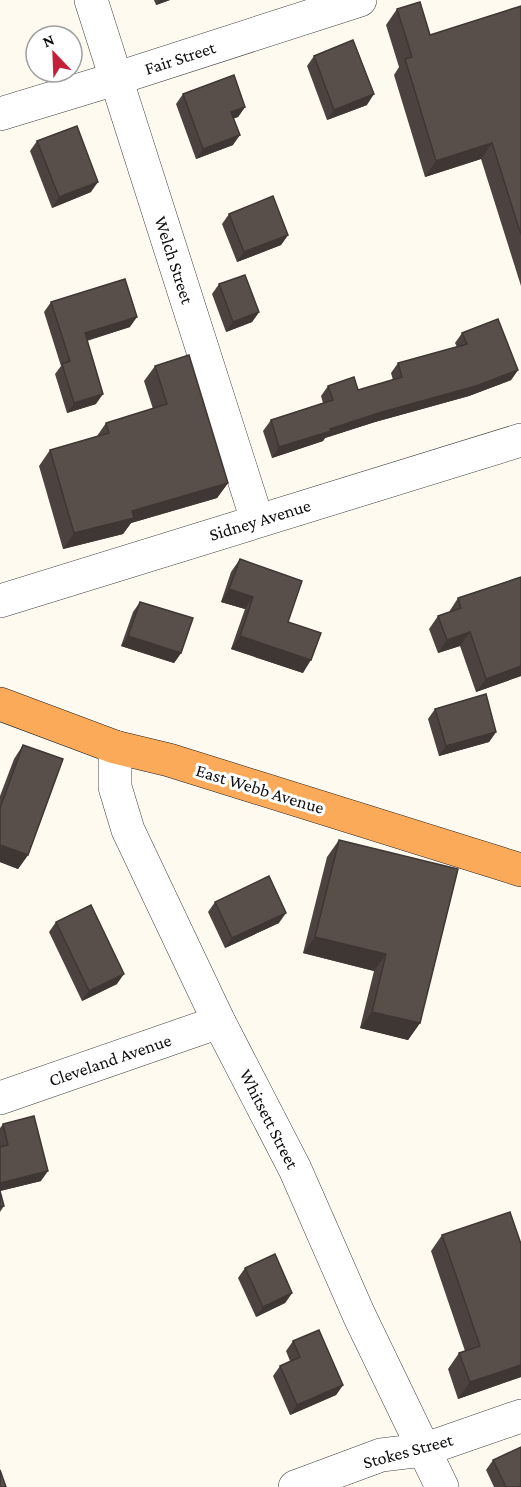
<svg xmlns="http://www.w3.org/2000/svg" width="521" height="1487" font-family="'Crimson Pro',serif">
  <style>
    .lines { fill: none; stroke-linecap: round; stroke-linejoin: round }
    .minor-casing { stroke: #414141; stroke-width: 34 }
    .tertiary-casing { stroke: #414141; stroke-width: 34 }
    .trunk-casing { stroke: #1f1f1f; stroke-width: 34 }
    .minor { stroke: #fff; stroke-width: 33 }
    .tertiary { stroke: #fff; stroke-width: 33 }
    .trunk { stroke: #fbaa5a; stroke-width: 33 }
    .wall { fill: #4c4340 }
    .shaded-wall { fill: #3e3734 }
    .building { fill: #584e4a; stroke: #3e3734; stroke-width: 1.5 }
    .labels { text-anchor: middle; stroke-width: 6; stroke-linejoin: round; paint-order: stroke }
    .street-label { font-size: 18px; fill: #0e0e0e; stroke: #fff }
  </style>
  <rect width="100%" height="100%" fill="#fffaf0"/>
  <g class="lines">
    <!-- minor casing -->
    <g class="minor-casing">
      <g id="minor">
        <polyline points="91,0 257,520"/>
        <polyline points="0,114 115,79 360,0"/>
        <polyline points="115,747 115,787 128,830 219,1022 295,1169 359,1315 442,1487"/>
        <polyline points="0,1098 219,1022"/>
        <polyline points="295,1487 381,1455 423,1450 521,1416"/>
      </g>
    </g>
    <!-- tertiary casing -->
    <g class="tertiary-casing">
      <polyline id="tertiary" points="0,601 521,440"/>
    </g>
    <!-- trunk casing -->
    <g class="trunk-casing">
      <polyline id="trunk" points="0,704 115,747 169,760 521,870"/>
    </g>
    <!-- minor -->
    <use href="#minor" class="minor"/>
    <!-- tertiary -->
    <use href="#tertiary" class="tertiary"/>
    <!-- trunk -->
    <use href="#trunk" class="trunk"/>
  </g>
  <!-- wall -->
  <g class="wall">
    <polygon points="154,0 170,0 156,5"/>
    <polygon points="521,6 521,286 481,159 425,177 394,75 399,67 386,25 397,9 430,35"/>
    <polygon points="314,56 367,105 327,120 307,66"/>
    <polygon points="183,94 245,107 238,117 234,118 233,145 196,159 176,104"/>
    <polygon points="37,141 91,192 52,208 30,151"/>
    <polygon points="229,214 288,235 281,245 237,262 222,224"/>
    <polygon points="219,284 259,312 252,322 226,332 212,294"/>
    <polygon points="51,302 130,327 87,341 96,404 67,413 55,374 61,366 44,312"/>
    <polygon points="462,333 518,370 511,380 469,396 375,422 325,438 323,441 272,458 263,431 271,420 323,403 321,396 328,386 358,390 393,380 391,373 398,363 457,347 455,343"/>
    <polygon points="155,366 228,483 217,498 131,523 123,534 63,549 39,466 50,450 97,436 106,423 153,409 144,381"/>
    <polygon points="240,559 288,622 303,673 231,649 245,609 221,602 231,572"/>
    <polygon points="521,577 521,676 476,692 460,646 438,653 429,629 438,616 449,612 458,598"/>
    <polygon points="140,602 181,653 174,663 121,646 133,612"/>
    <polygon points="435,709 496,732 489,742 439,756 428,719"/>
    <polygon points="23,745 28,855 18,869 0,862 0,796 14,759"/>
    <polygon points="339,840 420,1023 408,1040 360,1028 374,971 303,953 327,857"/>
    <polygon points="215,902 279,923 225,948 208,912"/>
    <polygon points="56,922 117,984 82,1001 49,932"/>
    <polygon points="3,1124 41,1181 0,1191 4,1206 0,1212 0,1128"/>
    <polygon points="442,1235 521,1244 521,1377 458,1399 448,1369 459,1353 465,1351 431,1251"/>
    <polygon points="245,1268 292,1293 285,1303 256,1317 238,1278"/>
    <polygon points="293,1341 343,1385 336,1395 290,1415 273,1376 280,1366 290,1361 286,1351"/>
    <polygon points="493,1460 521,1487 494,1487 486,1470"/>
  </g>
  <!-- shaded-wall -->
  <g class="shaded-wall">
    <polygon points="160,0 170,0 156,5"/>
    <polygon points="374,94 367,105 327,120 334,110"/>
    <polygon points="245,107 238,117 224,122 231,112"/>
    <polygon points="240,135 233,145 196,159 203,149"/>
    <polygon points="492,143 481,159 425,177 436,161"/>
    <polygon points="98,182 91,192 52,208 59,197"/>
    <polygon points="288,235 281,245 237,262 244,252"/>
    <polygon points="259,312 252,322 226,332 233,322"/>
    <polygon points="137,317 130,327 78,343 85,333"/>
    <polygon points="518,370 511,380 469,396 375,422 325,438 323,441 272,458 279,447 330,429 382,412"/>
    <polygon points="103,394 96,404 67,413 74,403"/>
    <polygon points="228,483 217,498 131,523 123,534 63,549 74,533 132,511"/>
    <polygon points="229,589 253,597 245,609 221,602"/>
    <polygon points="470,632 460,646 438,653 447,640"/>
    <polygon points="128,636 181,653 174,663 121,646"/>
    <polygon points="240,636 311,660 303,673 231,649"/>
    <polygon points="521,666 521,676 476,692 486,679"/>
    <polygon points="496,732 489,742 439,756 446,746"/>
    <polygon points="0,845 28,855 18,869 0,862"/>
    <polygon points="286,913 279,923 225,948 232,938"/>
    <polygon points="315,937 386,954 374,971 303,953"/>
    <polygon points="124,974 117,984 82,1001 89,991"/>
    <polygon points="372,1012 420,1023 408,1040 360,1028"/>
    <polygon points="48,1171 41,1181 0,1191 0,1183"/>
    <polygon points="292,1293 285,1303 256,1317 263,1307"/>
    <polygon points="521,1365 521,1377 458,1399 470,1382"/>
    <polygon points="343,1385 336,1395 290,1415 297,1405"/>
  </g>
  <!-- building -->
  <g class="building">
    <polygon points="420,2 430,35 521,6 521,235 492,143 436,161 405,59 412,57 397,9"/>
    <polygon points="353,40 374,94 334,110 314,56"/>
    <polygon points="234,75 245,107 231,112 240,135 203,149 183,94"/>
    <polygon points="77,126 98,182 59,197 37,141"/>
    <polygon points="273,196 288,235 244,252 229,214"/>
    <polygon points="245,275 259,312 233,322 219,284"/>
    <polygon points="125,279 137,317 85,333 103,394 74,403 62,364 70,361 51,302"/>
    <polygon points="498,319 518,370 476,386 382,412 330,429 331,431 279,447 271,420 333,400 328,386 354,377 358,390 402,377 398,363 467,344 462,333"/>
    <polygon points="189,355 228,483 132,511 134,518 74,533 50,450 109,433 106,423 167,404 155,366"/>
    <polygon points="240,559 302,581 288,622 321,633 311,660 240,636 253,597 229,589"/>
    <polygon points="521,577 521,666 486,679 470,632 447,640 438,616 461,608 458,598"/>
    <polygon points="140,602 193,618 181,653 128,636"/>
    <polygon points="486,694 496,732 446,746 435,709"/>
    <polygon points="23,745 63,759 28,855 0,845 0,808"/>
    <polygon points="339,840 458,869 420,1023 372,1012 386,954 315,937"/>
    <polygon points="269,876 286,913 232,938 215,902"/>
    <polygon points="91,905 124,974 89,991 56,922"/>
    <polygon points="34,1116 48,1171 0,1183 0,1147 8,1145 3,1124"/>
    <polygon points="0,1191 4,1206 0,1207"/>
    <polygon points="510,1212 521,1244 521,1365 470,1382 459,1353 480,1346 442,1235"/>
    <polygon points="275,1254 292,1293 263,1307 245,1268"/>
    <polygon points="319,1330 343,1385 297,1405 280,1366 300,1357 293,1341"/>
    <polygon points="521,1447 521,1486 518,1487 506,1487 493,1460"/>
    <polygon points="0,1470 6,1487 0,1487"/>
  </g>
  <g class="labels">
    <!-- street labels -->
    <g class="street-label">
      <text transform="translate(180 58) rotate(-18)" y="6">Fair Street</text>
      <text transform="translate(174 260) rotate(72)" y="6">Welch Street</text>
      <text transform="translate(260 520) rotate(-17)" y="6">Sidney Avenue</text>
      <text transform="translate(260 789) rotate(17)" y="6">East Webb Avenue</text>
      <text transform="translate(110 1060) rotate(-19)" y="6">Cleveland Avenue</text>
      <text transform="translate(269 1119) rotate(63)" y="6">Whitsett Street</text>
      <text transform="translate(408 1451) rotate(-15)" y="6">Stokes Street</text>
    </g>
  </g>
  <!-- north arrow -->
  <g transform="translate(54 54) rotate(337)"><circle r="28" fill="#ffffff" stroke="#9f9f9f" stroke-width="1.5"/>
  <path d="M0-4.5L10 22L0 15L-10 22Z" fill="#c52039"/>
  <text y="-9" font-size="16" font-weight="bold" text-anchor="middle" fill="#0e0e0e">N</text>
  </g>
</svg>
